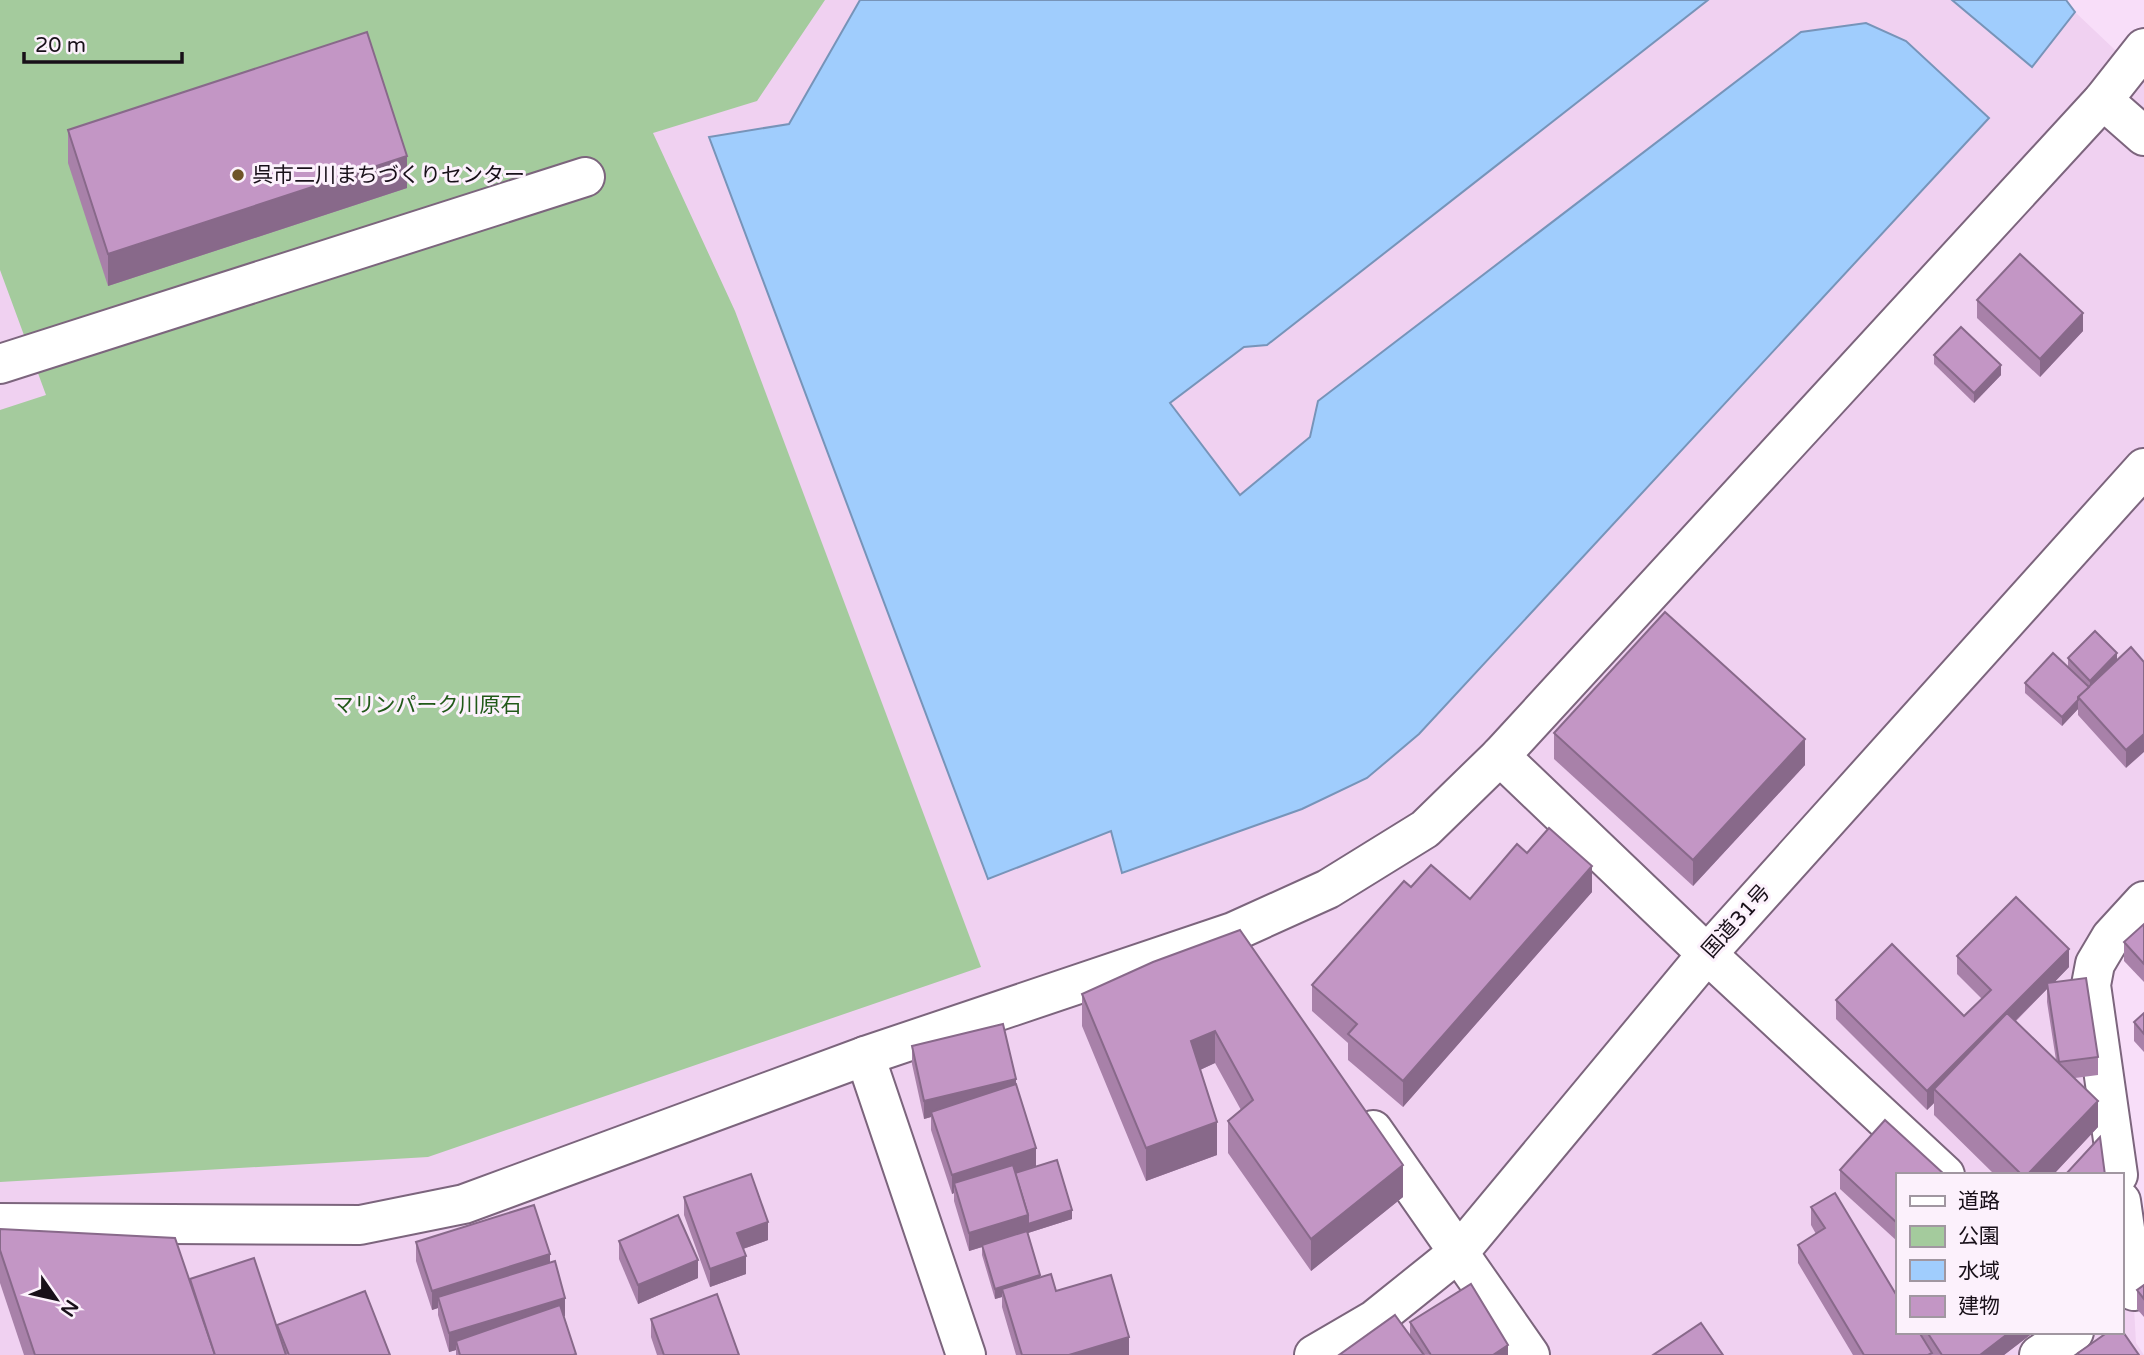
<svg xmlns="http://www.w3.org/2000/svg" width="2144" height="1355" font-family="'Varela Round','Noto Sans JP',sans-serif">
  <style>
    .built { fill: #f0d1f1 }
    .park { fill: #a4cb9d }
    .water { fill: #a0cdfd; stroke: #7794b9; stroke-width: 2 }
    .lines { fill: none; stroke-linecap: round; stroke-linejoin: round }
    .minor-casing { stroke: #7c657d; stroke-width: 42 }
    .highway-casing { stroke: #7c657d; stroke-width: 42 }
    .minor { stroke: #fff; stroke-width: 38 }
    .highway { stroke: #fff; stroke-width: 38 }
    .wall { fill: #a881a9; fill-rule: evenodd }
    .shaded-wall { fill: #88698a }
    .building { fill: #c396c5; stroke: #88698a; stroke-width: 2 }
    .poi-dot { fill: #6f5427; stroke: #fcf1fc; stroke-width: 2.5 }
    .labels { text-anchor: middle; stroke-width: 6; stroke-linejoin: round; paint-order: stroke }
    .poi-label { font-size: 21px; fill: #181019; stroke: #fcf1fc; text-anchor: start }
    .park-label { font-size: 21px; fill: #215918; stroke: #fcf1fc }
    .street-label { font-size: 21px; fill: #181019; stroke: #fcf1fc }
  </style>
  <rect width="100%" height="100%" fill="#f8def9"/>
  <!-- built -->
  <polygon class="built" points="0,0 860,0 789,124 709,137 988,879 1111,831 1123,873 1302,809 1367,778 1419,734 1988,119 1905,41 1866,23 1310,437 1240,495 1170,404 1244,347 1267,345 1708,0 1952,0 2032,67 2075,12 2132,66 2144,50 2144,910 2102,952 2119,1175 1897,1175 1897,1332 2121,1332 2121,1188 2130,1236 2136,1343 2144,1355 0,1355"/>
  <!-- park -->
  <polygon class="park" points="0,0 825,0 757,101 653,133 735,311 981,967 428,1157 0,1182 0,410 46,395 0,270"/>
  <!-- water -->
  <g class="water">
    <polygon points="860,0 1708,0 1267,345 1244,347 1170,403 1240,495 1310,437 1318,401 1801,32 1866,23 1906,41 1989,118 1419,734 1367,778 1302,809 1122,873 1111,831 988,879 709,137 789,124"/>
    <polygon points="1952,0 2066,0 2075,12 2032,67"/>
  </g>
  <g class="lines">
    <!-- minor casing -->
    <g class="minor-casing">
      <g id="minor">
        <polyline points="2103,100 2144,136"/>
        <polyline points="0,364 585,177"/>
        <polyline points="1500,756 1707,954 1945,1175"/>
        <polyline points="865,1056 966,1355"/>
        <polyline points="1373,1130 1530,1355"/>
        <polyline points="2118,1175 2091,985 2095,964 2111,937 2144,901"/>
        <polyline points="2121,1201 2134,1291"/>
        <polyline points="0,1223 360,1225 464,1204 865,1056 1233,932 1328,889 1425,829 1500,756 2103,100 2144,48"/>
        <polyline points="2039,1355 2074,1332"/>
      </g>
    </g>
    <!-- highway casing -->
    <g class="highway-casing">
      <polyline id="highway" points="1314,1355 1374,1320 1460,1251 1707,954 2144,468"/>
    </g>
    <!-- minor -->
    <use href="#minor" class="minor"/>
    <!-- highway -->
    <use href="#highway" class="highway"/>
  </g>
  <!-- wall -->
  <g class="wall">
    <polygon points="68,130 407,188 108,286 68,163"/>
    <polygon points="1977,300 2083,331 2040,377 1977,318"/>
    <polygon points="1934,355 2001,375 1974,403 1934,364"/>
    <polygon points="2131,647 2126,768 2078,715 2078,709 2062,726 2025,693 2025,683 2068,666 2068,658 2117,660"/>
    <polygon points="1554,733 1805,765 1693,886 1554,759"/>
    <polygon points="1527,853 1592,892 1403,1107 1348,1060 1348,1043 1312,1011 1312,985 1411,887 1470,899"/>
    <polygon points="2144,924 2144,982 2124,961 2124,942"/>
    <path d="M1957 956 2069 967 2054 982 2098 1057V1075L2075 1078 2098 1127 2053 1175H1995L1934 1115V1103L1927 1110 1836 1019V1000L1964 1016 1982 999 1957 974ZM2047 989V1002L2056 1060 2016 1021Z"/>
    <polygon points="1153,962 1403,1197 1311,1271 1228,1153 1228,1121 1241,1110 1215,1063 1200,1070 1217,1155 1146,1181 1082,1026 1082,994"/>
    <polygon points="2144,1013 2144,1052 2134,1041 2134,1022"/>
    <polygon points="912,1046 1016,1085 1036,1166 1015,1173 1072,1219 1028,1233 1040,1277 1129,1355 1016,1355 1002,1307 1002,1297 995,1299 982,1255 982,1247 969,1251 954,1201 954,1193 952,1194 931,1130 931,1117 924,1119 912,1064"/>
    <polygon points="1840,1170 1897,1175 1897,1241 1840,1189"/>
    <polygon points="684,1197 768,1240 743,1249 746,1274 710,1287 684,1215"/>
    <polygon points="1811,1207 1897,1332 2034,1332 2004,1355 1853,1355 1798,1263 1798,1245 1816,1234 1811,1225"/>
    <polygon points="0,1229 190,1283 190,1279 277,1329 277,1325 390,1355 24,1355 0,1283"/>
    <polygon points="619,1241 698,1278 638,1304 619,1259"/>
    <polygon points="416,1242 550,1263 565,1316 564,1317 576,1355 456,1355 456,1350 449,1352 438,1315 438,1308 432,1310 416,1261"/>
    <polygon points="2144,1285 2144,1317 2137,1309 2137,1290"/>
    <polygon points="651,1319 739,1355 657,1355 651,1337"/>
    <polygon points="1410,1322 1508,1355 1339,1355 1410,1336"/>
  </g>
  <!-- shaded-wall -->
  <g class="shaded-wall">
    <polygon points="407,156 407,188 108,286 108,254"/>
    <polygon points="2083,313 2083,331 2040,377 2040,359"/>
    <polygon points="2001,365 2001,375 1974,403 1974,393"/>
    <polygon points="2117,653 2117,663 2090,690 2090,681"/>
    <polygon points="2078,700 2078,709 2062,726 2062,717"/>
    <polygon points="2144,734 2144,752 2126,768 2126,750"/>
    <polygon points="1805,739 1805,765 1693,886 1693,860"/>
    <polygon points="1592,866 1592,892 1403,1107 1403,1081"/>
    <polygon points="2069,949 2069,967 2048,989 2047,983 2047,989 1940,1096 1934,1089 1934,1103 1927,1110 1927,1091"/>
    <polygon points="1215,1031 1215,1063 1191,1074 1191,1041"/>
    <polygon points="1016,1079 1016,1097 931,1112 931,1117 924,1119 924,1101"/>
    <polygon points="2098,1101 2098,1127 2053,1175 2027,1175"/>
    <polygon points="1217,1122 1217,1155 1146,1181 1146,1148"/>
    <polygon points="1036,1148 1036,1166 957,1192 954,1183 954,1193 952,1194 952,1175"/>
    <polygon points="1403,1165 1403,1197 1311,1271 1311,1239"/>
    <polygon points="1072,1210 1072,1219 1028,1233 1028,1224"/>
    <polygon points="1028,1215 1028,1233 969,1251 969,1233"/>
    <polygon points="768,1222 768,1240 737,1251 737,1233"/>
    <polygon points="550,1254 550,1273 438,1297 438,1308 432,1310 432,1291"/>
    <polygon points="746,1256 746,1274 710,1287 710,1269"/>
    <polygon points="698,1260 698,1278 638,1304 638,1285"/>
    <polygon points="1040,1275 1040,1285 1002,1289 1002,1297 995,1299 995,1289"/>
    <polygon points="565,1298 565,1316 458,1349 456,1341 456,1350 449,1352 449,1333"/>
    <polygon points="2010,1332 2034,1332 2004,1355 1980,1355"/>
    <polygon points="1129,1337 1129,1355 1069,1355"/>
    <polygon points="1508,1345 1508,1355 1493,1355"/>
  </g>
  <!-- building -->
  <g class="building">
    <polygon points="367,32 407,156 108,254 68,130"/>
    <polygon points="2020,254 2083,313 2040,359 1977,300"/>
    <polygon points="1961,327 2001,365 1974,393 1934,355"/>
    <polygon points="1665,612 1805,739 1693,860 1554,733"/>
    <polygon points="2095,631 2117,653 2090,681 2068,658"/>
    <polygon points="2131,647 2144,662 2144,734 2126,750 2078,697"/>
    <polygon points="2053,653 2089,687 2078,697 2078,700 2062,717 2025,683"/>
    <polygon points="1549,828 1592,866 1403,1081 1348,1034 1357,1024 1312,985 1404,881 1411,887 1431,865 1470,899 1517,844 1527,853"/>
    <polygon points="2016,897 2069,949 1927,1091 1836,1000 1892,944 1964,1016 1991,990 1957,956"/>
    <polygon points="2144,924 2144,964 2124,942"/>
    <polygon points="1240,930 1403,1165 1311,1239 1228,1121 1253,1100 1215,1031 1191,1041 1217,1122 1146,1148 1082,994 1153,962"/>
    <polygon points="2086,978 2098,1057 2059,1062 2047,983"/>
    <polygon points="2007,1013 2098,1101 2027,1175 2022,1175 1934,1089"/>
    <polygon points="2144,1013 2144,1034 2134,1022"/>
    <polygon points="1003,1024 1016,1079 924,1101 912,1046"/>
    <polygon points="1016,1084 1036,1148 952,1175 931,1112"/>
    <polygon points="1885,1120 1945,1175 1897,1175 1897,1223 1840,1170"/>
    <polygon points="2100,1137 2105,1175 2065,1175"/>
    <polygon points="1057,1160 1072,1210 1028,1224 1028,1215 1015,1173"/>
    <polygon points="1013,1165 1028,1215 969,1233 954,1183"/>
    <polygon points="751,1174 768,1222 737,1233 746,1256 710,1269 684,1197"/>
    <polygon points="1835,1193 1897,1296 1897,1332 1919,1332 1932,1353 1928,1355 1864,1355 1798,1245 1825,1228 1811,1207"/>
    <polygon points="534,1205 550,1254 432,1291 416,1242"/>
    <polygon points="678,1215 698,1260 638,1285 619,1241"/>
    <polygon points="0,1229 175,1238 215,1355 35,1355 0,1250"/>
    <polygon points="1027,1231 1040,1275 995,1289 982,1245"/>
    <polygon points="254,1258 286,1355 215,1355 190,1279"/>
    <polygon points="555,1261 565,1298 449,1333 438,1297"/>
    <polygon points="1051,1274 1056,1291 1111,1275 1129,1337 1069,1355 1022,1355 1002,1289"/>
    <polygon points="1471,1284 1508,1345 1493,1355 1431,1355 1410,1322"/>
    <polygon points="2144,1285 2144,1299 2137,1290"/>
    <polygon points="365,1291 390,1355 289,1355 277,1325"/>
    <polygon points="717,1294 739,1355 664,1355 651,1319"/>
    <polygon points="560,1305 576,1354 573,1355 460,1355 456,1341"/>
    <polygon points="1395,1315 1424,1355 1339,1355"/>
    <polygon points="1701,1323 1723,1355 1653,1355"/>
    <polygon points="2121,1329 2139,1355 2079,1355 2078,1353 2108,1332 2121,1332"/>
    <polygon points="1927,1332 2010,1332 1980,1355 1942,1355"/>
  </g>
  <!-- markers -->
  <circle class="poi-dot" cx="238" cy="175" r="7"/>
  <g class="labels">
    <!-- poi labels -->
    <g class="poi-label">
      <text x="252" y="182">呉市二川まちづくりセンター</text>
    </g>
    <!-- park labels -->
    <g class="park-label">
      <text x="427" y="712">マリンパーク川原石</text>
    </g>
    <!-- street labels -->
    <g class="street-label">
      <text transform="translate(1736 921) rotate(-48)" y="7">国道31号</text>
    </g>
  </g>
  <!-- legend -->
  <rect x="1896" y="1173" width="228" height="161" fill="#fcf1fc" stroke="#a197a1" stroke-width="2"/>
  <rect x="1910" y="1196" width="35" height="10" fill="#ffffff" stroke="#a197a1" stroke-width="2"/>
  <text x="1958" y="1208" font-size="21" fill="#181019">道路</text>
  <rect x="1910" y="1226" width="35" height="21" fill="#a4cb9d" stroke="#a197a1" stroke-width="2"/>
  <text x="1958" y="1243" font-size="21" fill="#181019">公園</text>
  <rect x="1910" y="1260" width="35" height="21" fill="#a0cdfd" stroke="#a197a1" stroke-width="2"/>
  <text x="1958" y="1278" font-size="21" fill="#181019">水域</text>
  <rect x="1910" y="1296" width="35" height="21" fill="#c396c5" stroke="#a197a1" stroke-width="2"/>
  <text x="1958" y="1313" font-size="21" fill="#181019">建物</text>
  <!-- north arrow -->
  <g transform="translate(56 1299) rotate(124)" stroke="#fcf1fc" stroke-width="5" paint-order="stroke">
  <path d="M0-5L12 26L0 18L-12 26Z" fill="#181019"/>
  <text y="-10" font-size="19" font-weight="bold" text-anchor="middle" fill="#181019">N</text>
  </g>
  <!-- scale -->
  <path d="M24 52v10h158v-10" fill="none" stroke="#181019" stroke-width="3.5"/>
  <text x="35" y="52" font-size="21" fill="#181019" stroke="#fcf1fc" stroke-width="5" paint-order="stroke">20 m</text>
</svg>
